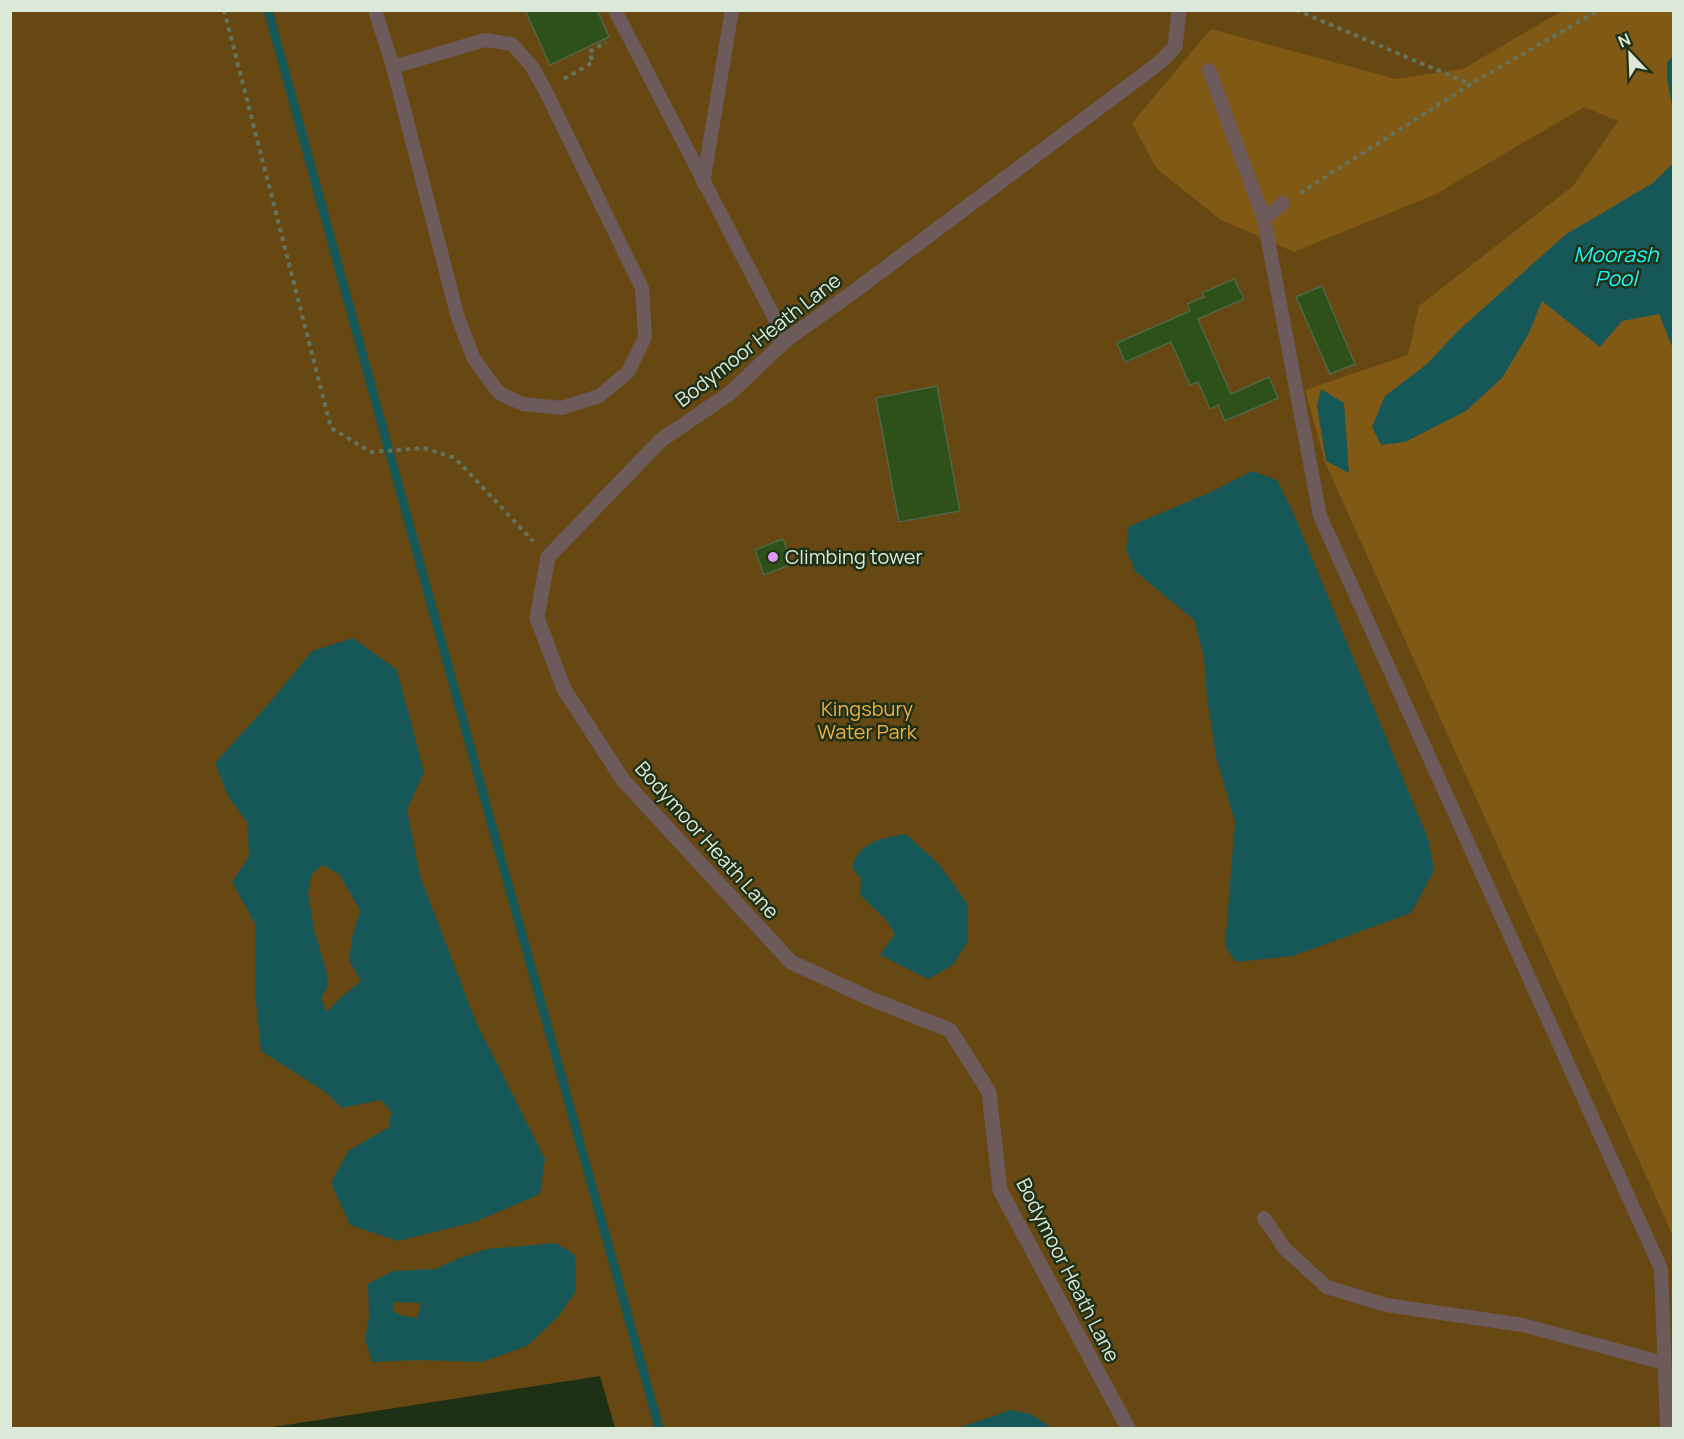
<svg xmlns="http://www.w3.org/2000/svg" width="1684" height="1439" font-family="Manrope,sans-serif">
  <style>
    .green { fill: #674813 }
    .forest { fill: #805915 }
    .water { fill: #165758; fill-rule: evenodd }
    .lines { fill: none; stroke-linecap: round; stroke-linejoin: round }
    .stream { stroke: #165758; stroke-width: 9 }
    .building { fill: #2d5118; stroke: #516548; stroke-width: 1.5 }
    .path { stroke: #63735c; stroke-width: 4; stroke-dasharray: 4.5 4.5; stroke-linecap: butt }
    .service { stroke: #6d5b5b; stroke-width: 14 }
    .minor { stroke: #6d5b5b; stroke-width: 15 }
    .poi-dot { fill: #db99f5; stroke: #1e3015; stroke-width: 2 }
    .labels { text-anchor: middle; stroke-width: 5; stroke-linejoin: round; paint-order: stroke }
    .street-label { font-size: 20px; fill: #dde9d8; stroke: #1e3015 }
    .poi-label { font-size: 20px; fill: #dde9d8; stroke: #1e3015; text-anchor: start }
    .park-label { font-size: 20px; fill: #f6b03a; stroke: #1e3015 }
    .water-label { font-size: 21px; font-style: italic; fill: #17fafc; stroke: #1e3015 }
  </style>
  <rect width="100%" height="100%" fill="#1e3015"/>
  <!-- green -->
  <polygon class="green" points="10,11 1673,11 1673,1428 615,1428 600,1376 267,1428 11,1428"/>
  <!-- forest -->
  <polygon class="forest" points="1562,11 1673,11 1673,1236 1325,462 1305,390 1408,355 1419,306 1573,186 1618,121 1584,107 1436,194 1294,252 1221,220 1157,169 1132,123 1211,29 1396,79 1463,69"/>
  <!-- water -->
  <g class="water">
    <polygon points="1673,56 1673,112 1667,77 1667,62"/>
    <polygon points="1673,163 1673,349 1659,314 1622,321 1600,347 1542,301 1529,333 1502,378 1466,411 1405,442 1381,445 1372,427 1385,396 1427,364 1458,331 1565,235 1653,183"/>
    <polygon points="1321,389 1344,403 1349,473 1326,461 1317,406"/>
    <polygon points="1252,471 1277,480 1293,512 1429,841 1434,871 1411,913 1293,956 1236,962 1225,946 1235,822 1216,757 1207,698 1204,657 1194,620 1135,571 1126,549 1128,527 1211,492"/>
    <path d="M353 638 397 670 424 772 407 810 420 876 476 1022 545 1159 540 1194 475 1222 398 1241 350 1225 331 1183 348 1151 389 1127 391 1112 381 1100 342 1108 324 1091 261 1051 255 992V924L232 882 249 856 247 822 228 796 215 763 272 700 312 651ZM322 865 339 874 360 910 352 938 349 961 361 981 339 999 327 1012 321 999 328 986 326 970 314 929 308 893 312 874Z"/>
    <path d="M906 834 939 864 968 905V941L953 965 928 979 880 955 895 934 885 919 860 895 861 879 852 867C859 841 883 838 906 834Z"/>
    <path d="M556 1243 575 1255 576 1291 558 1317 527 1346 482 1362 418 1360 372 1362 365 1339 369 1316 368 1284 393 1271 435 1269 457 1259 487 1249ZM393 1302 421 1303 417 1318 400 1315 393 1311Z"/>
    <polygon points="1011,1410 1031,1414 1052,1428 958,1428"/>
  </g>
  <g class="lines">
    <!-- stream -->
    <polyline class="stream" points="268,10 489,815 659,1428"/>
  </g>
  <!-- building -->
  <g class="building">
    <polygon points="525,10 597,10 609,37 550,65"/>
    <polygon points="1234,279 1244,299 1198,319 1231,394 1269,377 1278,398 1225,421 1218,405 1210,409 1198,382 1190,385 1171,342 1125,362 1117,343 1190,311 1187,304 1204,297 1202,293"/>
    <polygon points="1322,286 1355,364 1330,374 1296,297"/>
    <polygon points="937,386 960,511 899,522 876,398"/>
    <polygon points="783,539 792,564 764,575 755,550"/>
  </g>
  <g class="lines">
    <!-- path -->
    <g class="path">
      <polyline points="224,10 331,428 371,452 424,448 455,458 533,541"/>
      <polyline points="1296,10 1470,84"/>
      <polyline points="564,79 593,62 589,52 606,42"/>
      <polyline points="1300,193 1471,84 1599,10"/>
    </g>
    <!-- service -->
    <g class="service">
      <polyline points="375,10 393,67 458,318 474,359 499,393 523,404 562,408 599,396 628,372 645,337 642,288 545,90 532,67 512,44 485,40 393,67"/>
      <polyline points="615,10 786,340"/>
      <polyline points="1209,70 1264,219 1320,516 1661,1269 1667,1428"/>
      <polyline points="703,183 732,10"/>
      <polyline points="1264,219 1283,203"/>
      <polyline points="1264,1218 1285,1249 1327,1287 1386,1305 1523,1325 1664,1363"/>
    </g>
    <!-- minor -->
    <polyline class="minor" points="1128,1428 1000,1190 989,1092 950,1030 871,999 791,962 623,780 564,689 537,618 548,557 661,440 729,394 786,340 856,290 1159,63 1175,47 1179,10"/>
  </g>
  <!-- markers -->
  <circle class="poi-dot" cx="773" cy="557" r="6"/>
  <g class="labels">
    <!-- street labels -->
    <g class="street-label">
      <text transform="translate(758 340) rotate(-38)" y="7">Bodymoor Heath Lane</text>
      <text transform="translate(707 840) rotate(48)" y="7">Bodymoor Heath Lane</text>
      <text transform="translate(1068 1270) rotate(63)" y="7">Bodymoor Heath Lane</text>
    </g>
    <!-- poi labels -->
    <g class="poi-label">
      <text x="785" y="564">Climbing tower</text>
    </g>
    <!-- park labels -->
    <g class="park-label">
      <text x="867" y="716">Kingsbury<tspan x="867" dy="23">Water Park</tspan></text>
    </g>
    <!-- water labels -->
    <g class="water-label">
      <text x="1616" y="262">Moorash<tspan x="1616" dy="24">Pool</tspan></text>
    </g>
  </g>
  <!-- border -->
  <rect width="1684" height="1439" fill="none" stroke="#dde9d8" stroke-width="24"/>
  <!-- north arrow -->
  <g transform="translate(1630 54) rotate(337)" stroke="#1e3015" stroke-width="4.5" paint-order="stroke">
  <path d="M0-4.5L10 22L0 15L-10 22Z" fill="#dde9d8"/>
  <text y="-9" font-size="16" font-weight="bold" text-anchor="middle" fill="#dde9d8">N</text>
  </g>
</svg>
